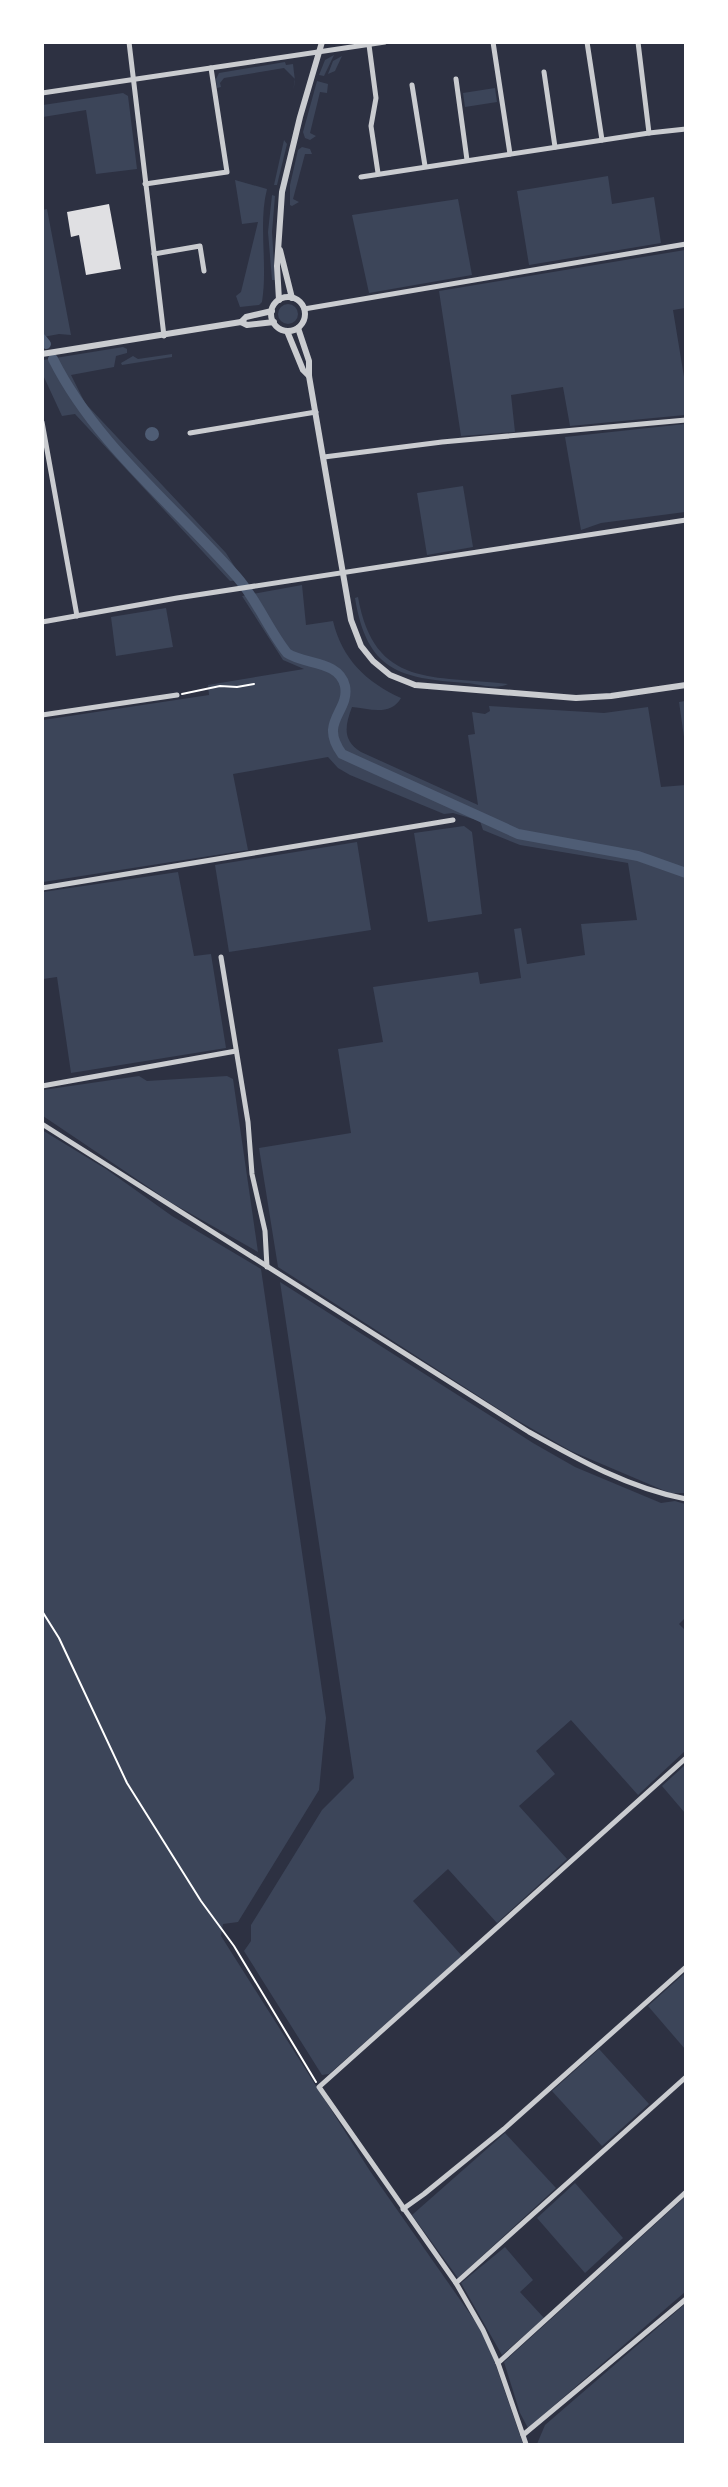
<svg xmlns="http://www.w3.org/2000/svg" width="728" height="2487" font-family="'Asap Condensed',sans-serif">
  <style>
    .green { fill: #3c4559 }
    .water { fill: #4f5d75 }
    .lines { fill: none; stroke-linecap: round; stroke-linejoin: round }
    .canal { stroke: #4f5d75; stroke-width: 10 }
    .building { fill: #e0e0e3 }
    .path { stroke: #fff; stroke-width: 2 }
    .minor { stroke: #caccd0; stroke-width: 5 }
    .tertiary { stroke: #caccd0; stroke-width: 6 }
  </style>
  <rect width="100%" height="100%" fill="#2d3142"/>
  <!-- green -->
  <g class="green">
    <polygon points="334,55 324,76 319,75 325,60"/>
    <polygon points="342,56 335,71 328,74 333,61"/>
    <polygon points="285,62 286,65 293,64 295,81 293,91 295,79 284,68 224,78 220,83 221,87 217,88 216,79 219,73"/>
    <polygon points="317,81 328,84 327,93 320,92 310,133 316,136 310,140 305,138 303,132"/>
    <polygon points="495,88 497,102 465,107 463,93"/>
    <polygon points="123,93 128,96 137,169 96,174 86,110 43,117 43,105"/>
    <polygon points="284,140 287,144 277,185 274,185"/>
    <polygon points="302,147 310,149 312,154 305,154 293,199 299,202 292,206 290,205 290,185 298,150"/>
    <polygon points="608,176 612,204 654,197 661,243 529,265 517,191"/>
    <path d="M235 180 267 189C258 224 268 265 262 302L259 305 240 307 236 296 241 292 258 222 242 224Z"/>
    <polygon points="272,195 275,196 272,232 275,280 272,280 268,232"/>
    <polygon points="458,199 472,275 369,293 352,215"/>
    <polygon points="47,209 71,335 59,334 43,337 42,210"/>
    <polygon points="685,250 685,308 673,310 685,383 685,415 570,426 563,387 511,395 515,432 461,436 439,291"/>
    <circle cx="288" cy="314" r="10"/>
    <polygon points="123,347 127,349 127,353 116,356 114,367 71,375 85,403 226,553 243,580 230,581 75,414 62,416 43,375 43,360"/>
    <polygon points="172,354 172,357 122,365 121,363 133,356 138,359"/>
    <polygon points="685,424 685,512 601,523 581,530 565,437"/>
    <polygon points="463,486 473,547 427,555 417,493"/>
    <path d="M302 585 306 625 333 621C342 659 366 682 401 698 391 716 370 709 352 707 345 726 342 740 361 752L478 805 468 735 475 734 472 712 485 714 490 711 489 706 604 713 648 707 661 787 686 785 685 1493H670L571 1451 508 1415 278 1267 259 1148 351 1133 338 1049 383 1042 373 987 478 972 480 984 521 978 514 929 521 928 527 964 585 955 581 924 637 920 628 863 520 845 483 830 480 821 453 813 444 814 350 775 338 768 328 757 233 774 248 850 43 882V720L209 695 208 685 304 669 283 660 242 596Z"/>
    <path d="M358 597C374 689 434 675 508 684 497 690 478 684 466 683 399 678 367 671 355 598Z"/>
    <polygon points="166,608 173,647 116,656 111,617"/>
    <polygon points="685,701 686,701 685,744 679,702"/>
    <polygon points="464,826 472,832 482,914 428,922 414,833"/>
    <polygon points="357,842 371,930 229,952 215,865"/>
    <polygon points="178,872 194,956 211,954 226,1048 71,1073 57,977 43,979 43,892"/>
    <polygon points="139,1076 147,1081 227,1076 233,1079 258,1252 172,1203 43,1116 43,1090"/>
    <polygon points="42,1130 106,1169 172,1216 261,1269 326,1718 319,1790 238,1922 223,1924 221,1936 370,2171 482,2331 495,2363 523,2444 43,2444"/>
    <polygon points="280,1282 533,1443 575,1467 661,1503 675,1501 685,1504 685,1618 679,1624 686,1631 685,1751 638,1795 571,1720 536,1751 555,1774 519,1806 567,1859 497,1923 448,1869 413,1901 462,1956 329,2074 322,2075 244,1951 251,1941 251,1925 322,1810 354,1778"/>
    <polygon points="685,1765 685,1813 662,1786"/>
    <polygon points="685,1973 685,2049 648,2006"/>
    <polygon points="599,2049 649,2104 602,2146 552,2091"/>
    <polygon points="505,2133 556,2188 458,2278 412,2215"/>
    <polygon points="575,2183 623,2238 585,2273 537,2218"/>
    <polygon points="685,2197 685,2292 528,2428 520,2413 504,2362"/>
    <polygon points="505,2247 533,2280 520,2292 544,2318 502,2355 461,2283"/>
    <polygon points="685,2304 685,2444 537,2444 545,2425"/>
  </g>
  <!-- water -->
  <circle class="water" cx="152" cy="434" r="7"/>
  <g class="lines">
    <!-- canal -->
    <g class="canal">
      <polyline points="42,339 46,344"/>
      <path d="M53 359C96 445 175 506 237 577 257 600 268 629 287 653 304 665 339 660 345 686 350 712 318 721 342 754L518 834 638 856 686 873"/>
    </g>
  </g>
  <!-- building -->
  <polygon class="building" points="109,204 121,269 86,275 79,235 71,237 67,212"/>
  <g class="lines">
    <!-- path -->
    <g class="path">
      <polyline points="182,694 220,686 237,687 254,684"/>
      <polyline points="42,1611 59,1638 127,1783 201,1901 234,1946 316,2082"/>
    </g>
    <!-- minor -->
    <g class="minor">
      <polyline points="129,42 164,336"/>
      <polyline points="493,42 510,154"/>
      <polyline points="587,42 602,140"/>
      <polyline points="638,42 649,133"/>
      <polyline points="369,45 376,98 371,126 378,173"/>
      <polyline points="544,72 555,147"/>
      <polyline points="456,79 467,160"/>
      <polyline points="412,85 425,166"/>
      <polyline points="42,93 385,42"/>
      <polyline points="361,177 649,133 686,129"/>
      <polyline points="145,184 227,172 211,68"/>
      <polyline points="154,254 200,246 204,271"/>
      <polyline points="304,309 686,244"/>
      <polyline points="42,422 77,616"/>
      <polyline points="190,433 316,412"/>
      <polyline points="324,457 442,442 686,420"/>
      <polyline points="42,622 177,598 686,520"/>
      <polyline points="42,715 177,695"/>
      <polyline points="42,888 453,820"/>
      <polyline points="221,957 248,1122 252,1174 265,1231 267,1267"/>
      <polyline points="42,1086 236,1051"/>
      <path d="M42 1124 529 1432C579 1460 629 1488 686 1499"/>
      <polyline points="403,2209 424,2194 504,2129 686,1967"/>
      <polyline points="456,2283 686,2077"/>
      <polyline points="498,2363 686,2192"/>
      <polyline points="523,2435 686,2299"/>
      <polyline points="526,2444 498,2363 483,2330 456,2283 319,2087 686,1758"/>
    </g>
    <!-- tertiary -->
    <g class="tertiary">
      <polyline points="280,250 292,298"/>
      <circle cx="288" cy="314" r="17"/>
      <polyline points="279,300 277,266 282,192 300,117 322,42"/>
      <polyline points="241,322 246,317 272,311"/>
      <polyline points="298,328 309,361 309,376 351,620 361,646 373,661 390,675 415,685 576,698 611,696 686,685"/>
      <polyline points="287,331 303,370 309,376"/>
      <polyline points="42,354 241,322 247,325 274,322"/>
    </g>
  </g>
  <!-- border -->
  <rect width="728" height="2487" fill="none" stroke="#ffffff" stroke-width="88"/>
</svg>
